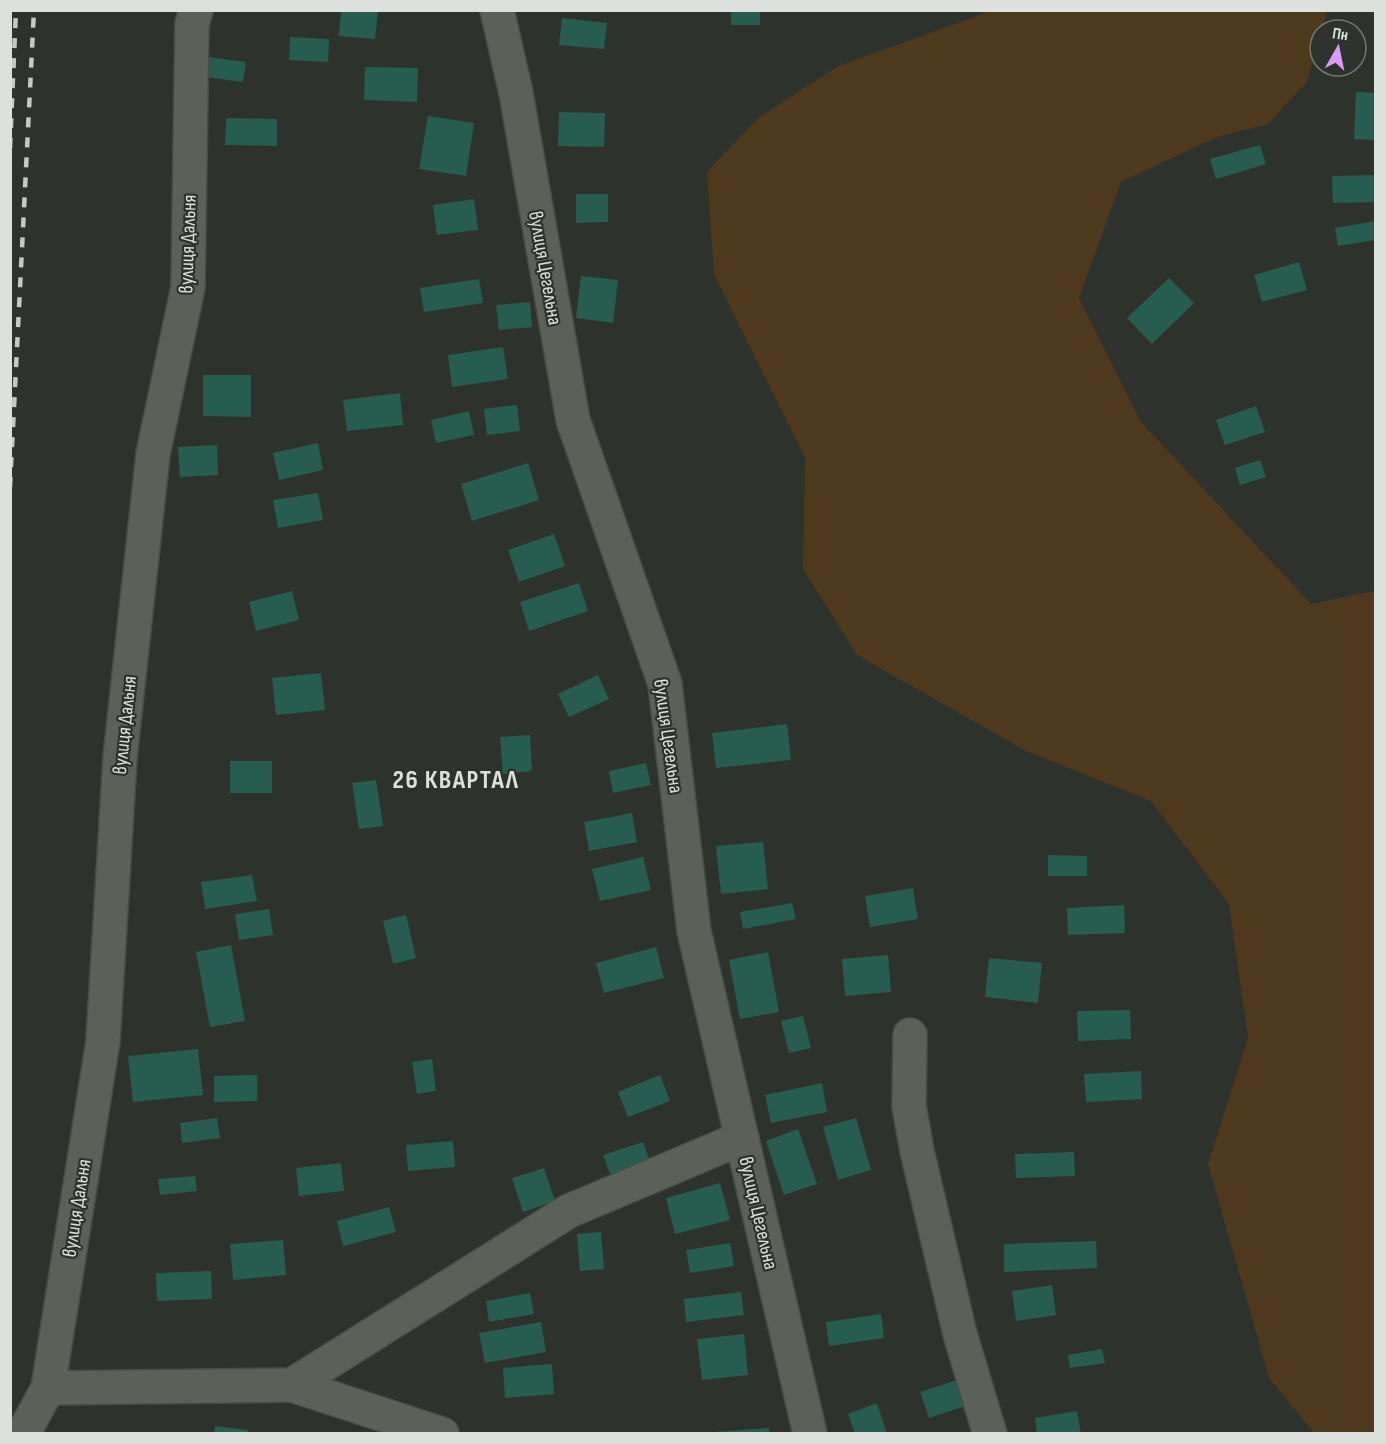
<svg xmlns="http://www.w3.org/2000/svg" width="1386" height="1444" font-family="'Sofia Sans Condensed',sans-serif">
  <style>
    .green { fill: #4f391d }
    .building { fill: #275d50 }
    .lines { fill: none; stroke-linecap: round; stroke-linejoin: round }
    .street-casing { stroke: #494d48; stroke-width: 36 }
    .street { stroke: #5b6159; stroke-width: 33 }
    .rail { stroke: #c6cac5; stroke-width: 4.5; stroke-dasharray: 10 10; stroke-linecap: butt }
    .labels { text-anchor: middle; stroke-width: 4.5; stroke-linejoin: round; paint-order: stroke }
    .street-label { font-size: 20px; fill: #dde0dc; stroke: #2d322c }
    .district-label { font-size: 26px; font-weight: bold; letter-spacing: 1.5px; fill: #dde0dc; stroke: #2d322c }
  </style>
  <rect width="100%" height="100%" fill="#2d322c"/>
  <!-- green -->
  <polygon class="green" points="991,11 1327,11 1307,82 1268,124 1217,137 1121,182 1079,298 1141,422 1311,604 1375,591 1375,1433 1314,1433 1269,1378 1208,1164 1248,1038 1229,904 1151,801 1024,750 857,655 803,569 805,457 714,274 707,172 758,118 838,66"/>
  <!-- building -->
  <g class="building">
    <polygon points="341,10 378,10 375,39 339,36"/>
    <rect x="731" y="10" width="29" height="15"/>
    <polygon points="562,18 607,23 604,49 559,45"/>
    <polygon points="290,37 329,39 328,62 289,60"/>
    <polygon points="207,57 246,62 243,82 205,77"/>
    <polygon points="365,67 418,68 417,102 364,100"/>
    <polygon points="1356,92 1376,93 1376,140 1354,139"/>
    <polygon points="559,112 605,113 604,147 558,146"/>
    <polygon points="428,116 474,123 466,176 419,169"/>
    <polygon points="226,118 277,119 277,146 225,145"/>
    <polygon points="1260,145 1266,164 1216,179 1210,159"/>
    <polygon points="1374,175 1375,202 1333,203 1332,176"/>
    <polygon points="576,194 608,194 608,222 576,223"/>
    <polygon points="474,199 478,230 437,235 433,205"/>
    <polygon points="1376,221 1376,240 1338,246 1335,228"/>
    <polygon points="1299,262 1307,290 1262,302 1254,275"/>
    <polygon points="581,276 618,280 613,323 576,318"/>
    <polygon points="1169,278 1194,303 1152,344 1127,318"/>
    <polygon points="479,279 483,303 424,312 420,288"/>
    <polygon points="530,302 532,327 499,330 496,305"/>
    <polygon points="503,347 508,379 452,387 448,355"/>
    <polygon points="203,375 251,375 251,417 203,416"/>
    <polygon points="400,393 403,425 347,431 343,400"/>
    <polygon points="517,405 520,431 487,435 484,409"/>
    <polygon points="1256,406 1265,432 1225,445 1216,420"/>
    <polygon points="469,411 474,435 436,443 431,420"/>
    <polygon points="318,443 323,470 279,480 273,453"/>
    <polygon points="217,445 218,475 180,477 178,447"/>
    <polygon points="1260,460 1266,477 1240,485 1235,468"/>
    <polygon points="528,463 539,500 472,521 461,484"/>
    <polygon points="318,493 323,520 278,528 273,500"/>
    <polygon points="554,534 565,566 519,582 508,550"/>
    <polygon points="579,583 588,611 529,631 520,602"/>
    <polygon points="292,591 299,620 256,631 249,602"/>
    <polygon points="321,673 325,710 276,715 272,678"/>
    <polygon points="598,675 609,699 569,717 558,694"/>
    <polygon points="787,724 791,760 716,768 712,733"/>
    <polygon points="530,735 532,771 503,774 500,737"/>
    <rect x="230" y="761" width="42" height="32"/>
    <polygon points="646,763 651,785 613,793 609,771"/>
    <polygon points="376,780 383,826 359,829 352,783"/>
    <polygon points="632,813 637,842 589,851 584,822"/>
    <polygon points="763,842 768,889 721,894 716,846"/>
    <polygon points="1048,855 1087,856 1087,876 1048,876"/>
    <polygon points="643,857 651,890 600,901 592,869"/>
    <polygon points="252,875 257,901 205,909 201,882"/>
    <polygon points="913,888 918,919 870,927 865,896"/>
    <polygon points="792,903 796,919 743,929 740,912"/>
    <polygon points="1124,905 1125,933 1068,935 1067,908"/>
    <polygon points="269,909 273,935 239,940 235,914"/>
    <polygon points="406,915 416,958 393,964 383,921"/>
    <polygon points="231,945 245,1021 210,1027 196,952"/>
    <polygon points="656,947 664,978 604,993 596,963"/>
    <polygon points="768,952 779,1012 740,1019 729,960"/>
    <polygon points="888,955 891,992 845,996 842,959"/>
    <polygon points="989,958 1042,963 1038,1003 985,997"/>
    <polygon points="1130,1010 1131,1039 1078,1041 1077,1011"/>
    <polygon points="803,1016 811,1048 789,1053 781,1021"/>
    <polygon points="198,1049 203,1095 133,1102 128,1056"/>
    <polygon points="432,1059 436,1091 417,1094 412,1062"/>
    <polygon points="1141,1071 1142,1099 1086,1102 1084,1074"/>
    <polygon points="257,1075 257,1101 214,1102 214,1076"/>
    <polygon points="660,1075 670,1101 628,1117 618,1092"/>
    <polygon points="822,1083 827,1112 771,1123 765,1095"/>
    <polygon points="217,1118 220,1138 182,1143 180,1123"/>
    <polygon points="856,1118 871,1170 838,1180 823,1127"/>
    <polygon points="798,1129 817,1184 784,1195 766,1141"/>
    <polygon points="453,1141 455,1167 408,1171 406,1145"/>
    <polygon points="643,1142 651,1165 612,1179 603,1155"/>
    <polygon points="1074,1152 1075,1176 1016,1178 1015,1154"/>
    <polygon points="341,1163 344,1191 299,1196 296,1168"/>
    <polygon points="544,1168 555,1201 523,1212 512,1178"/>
    <polygon points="195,1176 197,1191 160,1195 158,1179"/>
    <polygon points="720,1183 730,1220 675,1234 666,1198"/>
    <polygon points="389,1207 396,1232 343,1246 337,1221"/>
    <polygon points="601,1232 604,1269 580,1271 577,1234"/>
    <polygon points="283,1240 286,1275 233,1280 230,1244"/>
    <polygon points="1096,1241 1097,1268 1004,1272 1004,1244"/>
    <polygon points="730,1243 734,1266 690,1273 686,1250"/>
    <polygon points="211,1271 212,1299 157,1301 156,1273"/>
    <polygon points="1052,1285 1056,1315 1016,1321 1012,1291"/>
    <polygon points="741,1292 744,1315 686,1322 684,1299"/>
    <polygon points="530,1293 534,1314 489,1322 486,1301"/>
    <polygon points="881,1314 884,1338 829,1346 826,1322"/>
    <polygon points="541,1322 546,1352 485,1363 479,1333"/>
    <polygon points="744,1334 748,1375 702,1380 697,1339"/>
    <polygon points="1102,1349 1105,1363 1070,1368 1068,1355"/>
    <polygon points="552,1364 554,1394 505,1398 503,1368"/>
    <polygon points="966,1377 974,1403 929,1418 920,1392"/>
    <polygon points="877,1403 887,1434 855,1434 848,1414"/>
    <polygon points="1077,1411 1081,1434 1037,1434 1035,1418"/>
    <polygon points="215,1426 248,1430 248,1434 214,1434"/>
    <polygon points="769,1428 769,1434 715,1434 715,1432"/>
  </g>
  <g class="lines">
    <!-- street casing -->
    <g class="street-casing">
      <g id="street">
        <polyline points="497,10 516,93 573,420 665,684 694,931 810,1434"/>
        <polyline points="910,1035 909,1106 917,1151 960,1334 990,1434"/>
        <polyline points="292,1385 442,1434"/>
        <polyline points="48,1388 292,1385 569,1211 742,1138"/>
        <polyline points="23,1434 48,1388 103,1041 120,758 153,454 188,287 192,24 196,10"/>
      </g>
    </g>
    <!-- street -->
    <use href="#street" class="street"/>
    <!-- rail -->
    <g class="rail">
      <polyline points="10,148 16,10"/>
      <polyline points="10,487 34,10"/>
    </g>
  </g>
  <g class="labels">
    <!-- street labels -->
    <g class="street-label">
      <text transform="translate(187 244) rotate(-88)" y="7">вулиця Дальня</text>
      <text transform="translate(546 268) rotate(80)" y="7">вулиця Цегельна</text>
      <text transform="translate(124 725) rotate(-84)" y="7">вулиця Дальня</text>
      <text transform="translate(669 736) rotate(82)" y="7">вулиця Цегельна</text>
      <text transform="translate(76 1208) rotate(-81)" y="7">вулиця Дальня</text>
      <text transform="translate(759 1213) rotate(77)" y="7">вулиця Цегельна</text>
    </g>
    <!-- district labels -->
    <g class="district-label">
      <text x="456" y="788">26 КВАРТАЛ</text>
    </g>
  </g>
  <!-- border -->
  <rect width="1386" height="1444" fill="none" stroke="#dde0dc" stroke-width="24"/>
  <!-- north arrow -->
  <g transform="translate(1338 48) rotate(9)"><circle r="28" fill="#2d322c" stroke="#737872" stroke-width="1.5"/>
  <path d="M0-4.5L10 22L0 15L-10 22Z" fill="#d79bf9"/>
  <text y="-9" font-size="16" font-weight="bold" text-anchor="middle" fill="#dde0dc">Пн</text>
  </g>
</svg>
